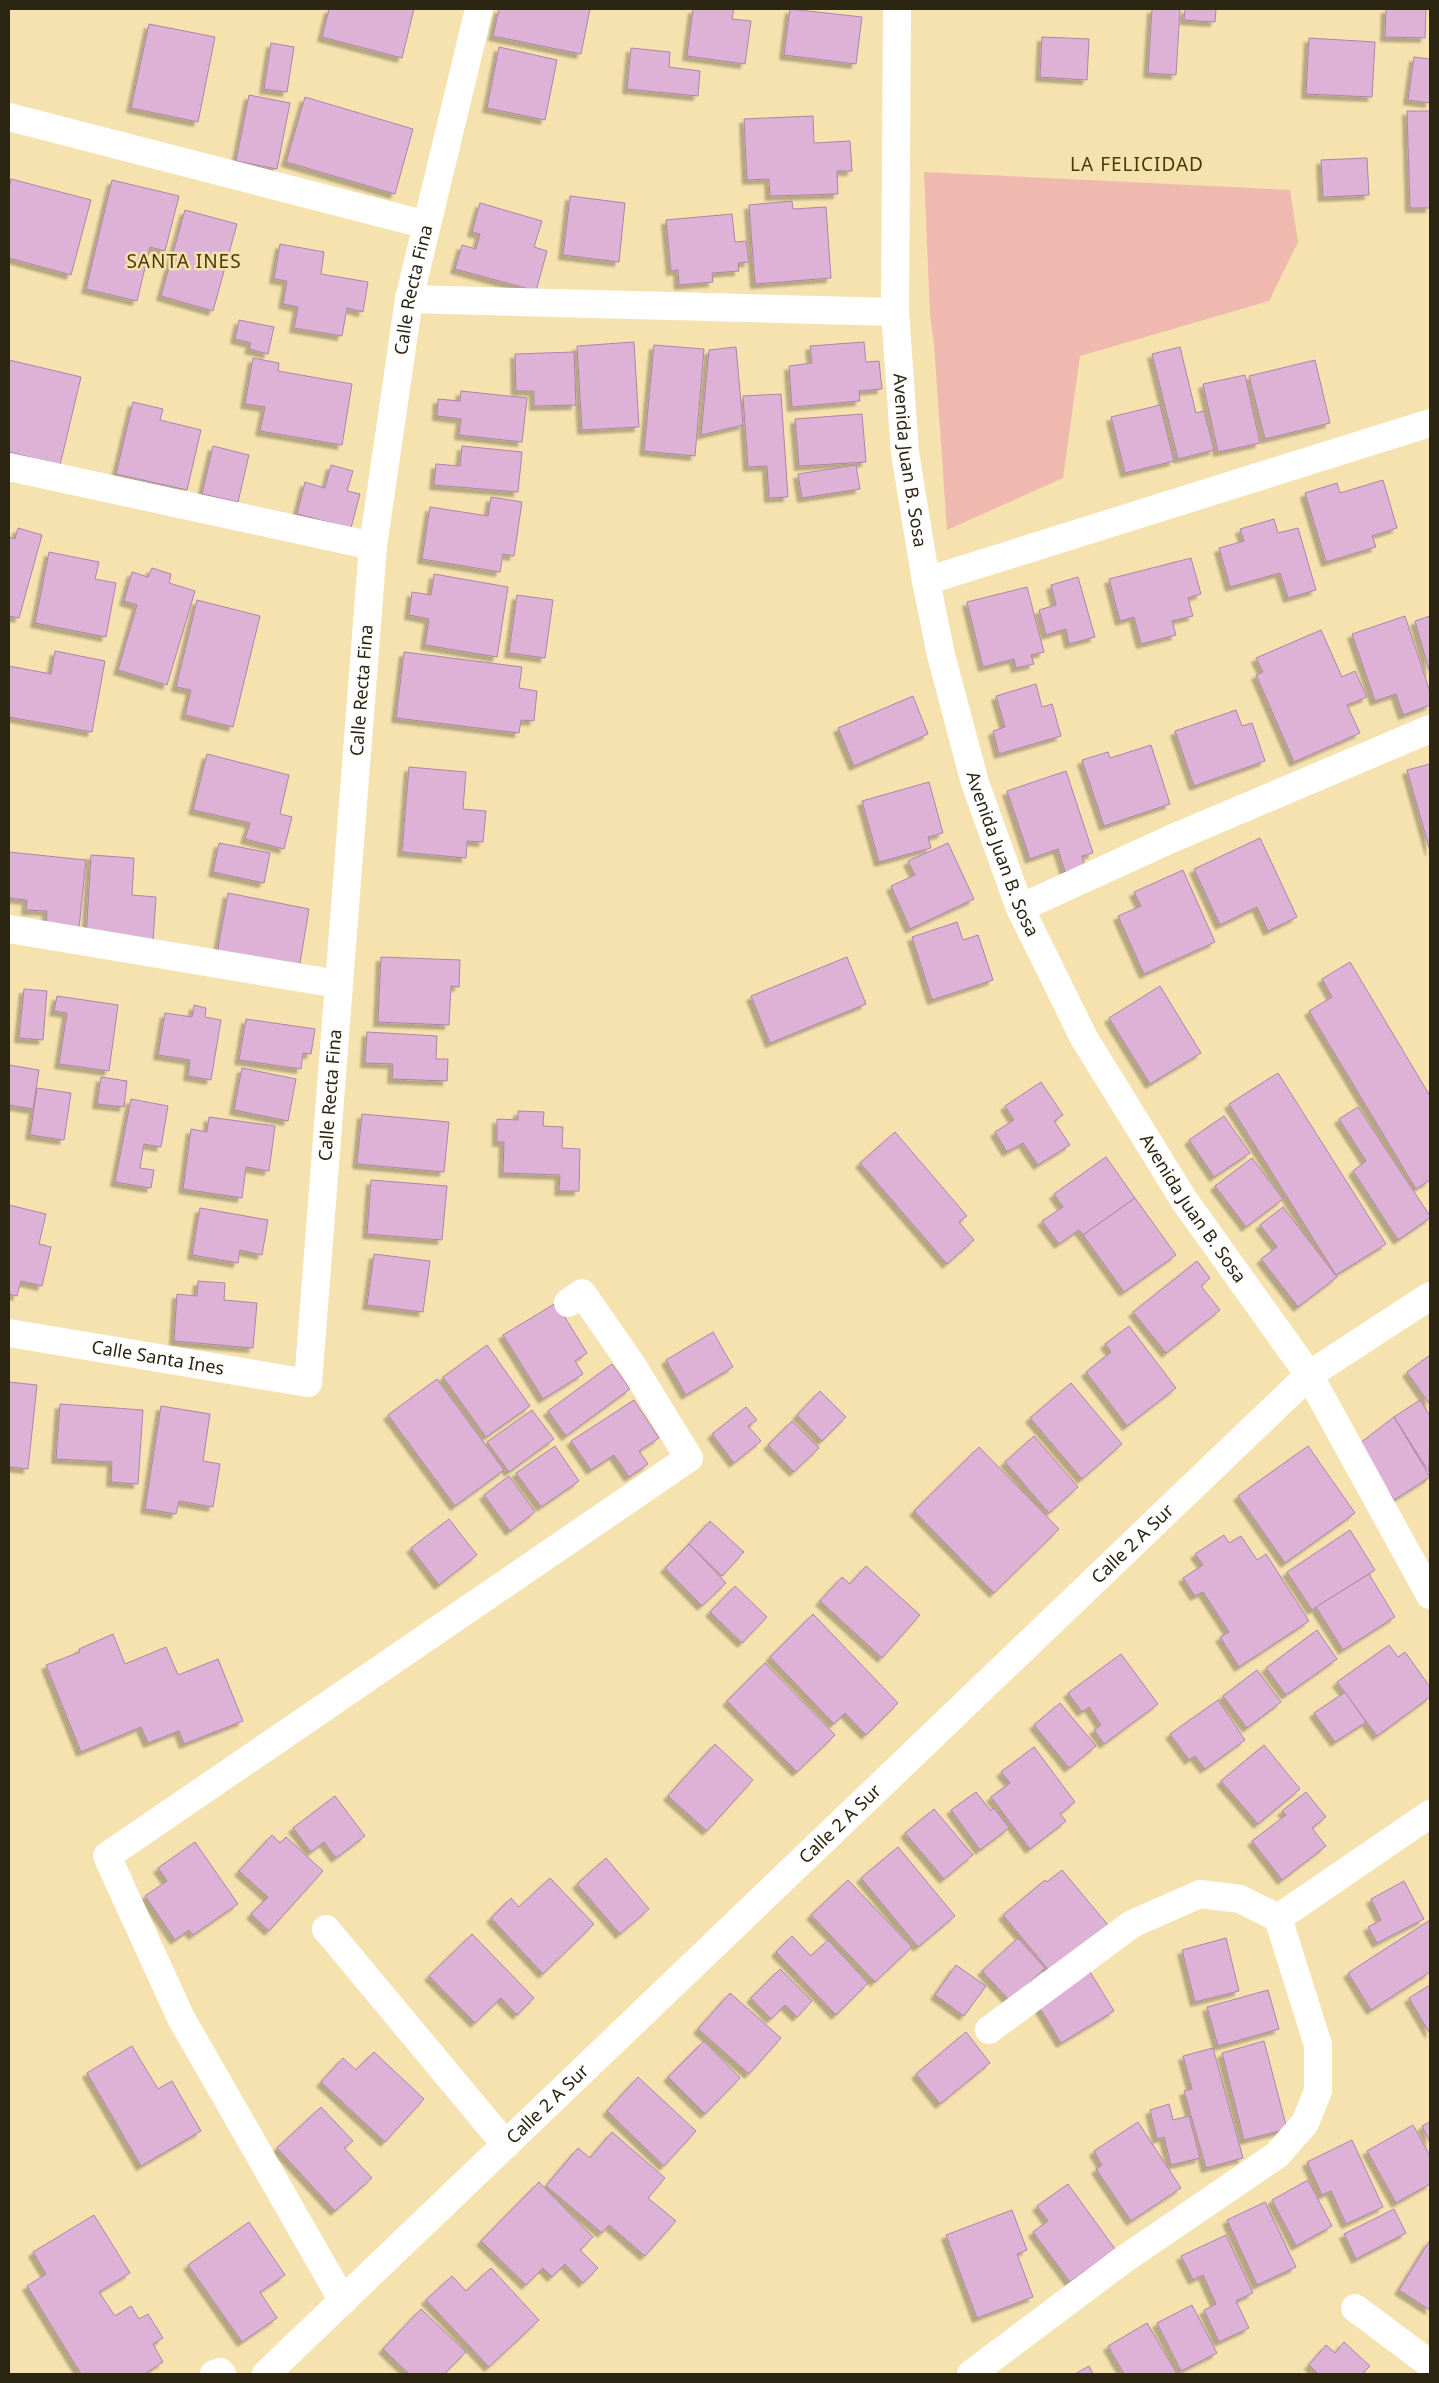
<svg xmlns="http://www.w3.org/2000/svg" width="1439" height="2383" font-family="'Noto Sans',sans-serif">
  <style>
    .green { fill: #efb9af }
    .building { fill: #deb2d7; stroke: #ad84a8; filter: url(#shadow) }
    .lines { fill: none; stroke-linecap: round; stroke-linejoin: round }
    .minor { stroke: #fff; stroke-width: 28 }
    .tertiary { stroke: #fff; stroke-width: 28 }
    .secondary { stroke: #fff; stroke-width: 28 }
    .labels { text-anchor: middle; stroke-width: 5; stroke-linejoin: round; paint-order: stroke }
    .street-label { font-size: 18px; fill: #2c2511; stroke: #f5e2af }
    .neighbourhood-label { font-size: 19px; letter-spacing: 1px; fill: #493903; stroke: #f5e2af }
  </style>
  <defs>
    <filter id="shadow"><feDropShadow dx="-4.5" dy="4.5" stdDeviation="1" flood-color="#0004"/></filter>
  </defs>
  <rect width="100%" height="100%" fill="#f5e2af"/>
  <!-- green -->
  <polygon class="green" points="924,172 1290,190 1298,242 1269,301 1080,356 1063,478 947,530 934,344 930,314"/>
  <!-- building -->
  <g class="building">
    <polygon points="329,9 414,9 402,58 322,37"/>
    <polygon points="499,9 590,9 581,54 493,36"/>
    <polygon points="693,9 734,9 732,19 751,21 745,64 687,56"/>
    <polygon points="790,9 862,17 856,64 784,55"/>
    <polygon points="1152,9 1180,9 1176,75 1148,73"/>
    <polygon points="1185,9 1216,9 1215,22 1184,20"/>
    <polygon points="1386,9 1426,9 1425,38 1385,37"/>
    <polygon points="149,24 215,37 198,122 131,108"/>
    <polygon points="1042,37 1089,39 1087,80 1040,77"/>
    <polygon points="1309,38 1375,42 1372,97 1306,94"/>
    <polygon points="271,43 294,47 287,92 264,89"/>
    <polygon points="499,47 557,60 545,120 487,108"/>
    <polygon points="631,48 670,52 669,67 700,71 698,96 627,89"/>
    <polygon points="1414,57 1430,59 1430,103 1408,100"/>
    <polygon points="249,95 290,103 277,169 236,161"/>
    <polygon points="305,97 413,129 395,194 286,162"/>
    <polygon points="1407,111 1430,111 1430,208 1410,208"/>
    <polygon points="813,116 814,143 850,141 852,171 837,171 838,194 770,196 769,179 747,180 744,119"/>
    <polygon points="1367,158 1369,195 1323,197 1321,160"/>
    <polygon points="11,179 91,200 71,275 9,258 9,188"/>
    <polygon points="112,180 179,196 165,251 150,247 137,301 86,289"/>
    <polygon points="570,196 625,203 619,262 563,255"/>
    <polygon points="792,201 793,209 826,207 831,278 755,284 749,205"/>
    <polygon points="480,203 542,221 534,247 547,251 536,291 455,269 462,245 476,249 480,234 472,232"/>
    <polygon points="185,210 237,224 213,311 161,296"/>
    <polygon points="732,214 735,242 746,241 749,262 738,263 739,271 712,273 713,282 679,285 678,270 671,271 666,220"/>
    <polygon points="280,244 324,252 321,274 368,282 363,312 347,308 342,336 294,328 298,307 283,304 287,281 274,279"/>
    <polygon points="239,320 274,327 268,354 249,349 251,343 235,339"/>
    <polygon points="634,342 639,427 582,430 577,346"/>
    <polygon points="864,342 866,362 879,361 882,389 859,391 860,401 792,407 789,366 812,363 810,346"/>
    <polygon points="654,345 704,349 695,456 644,451"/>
    <polygon points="736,347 743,425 701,435 709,350"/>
    <polygon points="1180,347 1196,413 1204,411 1214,450 1178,459 1152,354"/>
    <polygon points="574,352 576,405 534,406 534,391 516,391 515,354"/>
    <polygon points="253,358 279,363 278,371 352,384 342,445 260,431 265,407 245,404"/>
    <polygon points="9,360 81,377 60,465 9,452"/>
    <polygon points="1315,360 1330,423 1265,439 1249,376"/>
    <polygon points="1245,375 1260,443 1218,452 1203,384"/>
    <polygon points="461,391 527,398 522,442 459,435 461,419 437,416 438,399 460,401"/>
    <polygon points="781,394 788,497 769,498 767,466 748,467 743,396"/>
    <polygon points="133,402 163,409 160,420 201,430 187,490 116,474"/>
    <polygon points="1160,405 1174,461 1125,473 1111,417"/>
    <polygon points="862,414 866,462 799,466 795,419"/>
    <polygon points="213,446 249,455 238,502 202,494"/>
    <polygon points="462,446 522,452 518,492 434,485 436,464 460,466"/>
    <polygon points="331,465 353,471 347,491 360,494 351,528 297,514 305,482 325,488"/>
    <polygon points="856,465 860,489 802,498 798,474"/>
    <polygon points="1383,480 1397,528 1372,536 1376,547 1326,562 1305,493 1337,483 1340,493"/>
    <polygon points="491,497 522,502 514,556 503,554 500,572 422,559 430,507 488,516"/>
    <polygon points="1274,519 1278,533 1298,528 1316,590 1288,598 1280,573 1230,587 1219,548 1244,541 1240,529"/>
    <polygon points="18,528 42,535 19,618 9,616 9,537 15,539"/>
    <polygon points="49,552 99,562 95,579 116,583 106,637 35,623"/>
    <polygon points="1191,558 1201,594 1188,598 1193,616 1172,621 1176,635 1141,644 1134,617 1120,621 1109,579"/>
    <polygon points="152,568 171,574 169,583 195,591 167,685 118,670 137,605 124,601 132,572 148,577"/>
    <polygon points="434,574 508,587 497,657 425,645 429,619 409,615 412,592 431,595"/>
    <polygon points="1078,577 1095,637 1069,644 1066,629 1046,635 1039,610 1056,605 1051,585"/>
    <polygon points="1027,587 1044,652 1031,655 1034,664 1016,668 1014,659 983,667 967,602"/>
    <polygon points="517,595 553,600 545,658 509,653"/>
    <polygon points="197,600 260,616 233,727 185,715 191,690 176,687"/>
    <polygon points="1405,616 1430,692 1430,705 1403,715 1396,694 1375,701 1352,634"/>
    <polygon points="1430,616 1430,674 1415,621"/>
    <polygon points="1321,630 1342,677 1355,671 1367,697 1347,705 1360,733 1294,762 1256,675 1263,672 1256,658"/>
    <polygon points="55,651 105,661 92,732 9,717 9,666 51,674"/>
    <polygon points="404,652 522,667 519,688 537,691 534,721 521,720 519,733 396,718"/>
    <polygon points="1036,684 1042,707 1052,704 1061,736 999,754 993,731 1005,727 996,696"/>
    <polygon points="913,696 928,734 854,766 838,728"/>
    <polygon points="1236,710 1242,726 1252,723 1265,761 1194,786 1175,731"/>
    <polygon points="1151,745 1170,804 1104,826 1082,760 1108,752 1110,758"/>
    <polygon points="207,754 289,775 280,814 292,817 284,849 245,839 250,823 193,810"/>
    <polygon points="1430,764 1430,851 1407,770"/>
    <polygon points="409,767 466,772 463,809 486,811 483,842 467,841 466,858 402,852"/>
    <polygon points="1066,771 1093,853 1082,856 1085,865 1065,872 1058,849 1030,859 1007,791"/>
    <polygon points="929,782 943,833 928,837 931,848 879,862 862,801"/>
    <polygon points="1260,838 1297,917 1268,931 1257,907 1220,925 1194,869"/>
    <polygon points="219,843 270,853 264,883 213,872"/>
    <polygon points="948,843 974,899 910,929 891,886 915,875 908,861"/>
    <polygon points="9,852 86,860 79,928 46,924 47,911 26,910 27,900 9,898"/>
    <polygon points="91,855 134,858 132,895 156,897 153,942 86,938"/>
    <polygon points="1183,870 1215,942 1144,974 1118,916 1141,906 1134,892"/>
    <polygon points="228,893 309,909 299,969 217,954"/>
    <polygon points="957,922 963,940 978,935 993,980 932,1000 912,937"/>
    <polygon points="381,957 460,960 459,987 451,986 449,1025 378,1022"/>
    <polygon points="847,957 866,1004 770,1043 751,996"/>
    <polygon points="1350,962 1430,1096 1430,1180 1416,1189 1309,1011 1332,997 1322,979"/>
    <polygon points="1160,986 1201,1053 1150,1084 1109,1018"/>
    <polygon points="24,989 47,991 43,1040 19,1038"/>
    <polygon points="57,996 118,1005 109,1071 59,1064 67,1013 54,1011"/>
    <polygon points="194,1005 206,1008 205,1017 221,1020 211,1080 188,1076 190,1060 158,1055 165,1013 192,1017"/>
    <polygon points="246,1019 315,1029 311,1054 303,1053 301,1069 239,1060"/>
    <polygon points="367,1032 437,1036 436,1059 448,1059 447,1081 392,1079 393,1064 365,1063"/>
    <polygon points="9,1065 39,1070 33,1109 9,1105"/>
    <polygon points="242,1068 296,1079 288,1121 234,1110"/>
    <polygon points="1278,1073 1386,1244 1336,1275 1229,1104"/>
    <polygon points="101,1077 127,1081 124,1107 97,1104"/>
    <polygon points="1041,1082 1063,1115 1054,1121 1070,1145 1038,1165 1023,1143 1007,1152 995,1132 1014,1120 1005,1106"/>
    <polygon points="37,1088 71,1093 64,1140 30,1135"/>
    <polygon points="131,1099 168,1106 161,1147 144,1144 140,1168 154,1170 151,1188 115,1182"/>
    <polygon points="1358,1107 1430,1216 1430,1218 1398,1240 1353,1171 1366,1161 1339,1119"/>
    <polygon points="518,1111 544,1112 543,1126 563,1127 562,1148 580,1149 579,1191 559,1191 560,1175 503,1173 504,1142 497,1142 497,1119 518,1120"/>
    <polygon points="362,1114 449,1122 444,1172 357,1164"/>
    <polygon points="1224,1116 1250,1153 1214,1177 1189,1140"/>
    <polygon points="209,1117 275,1126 269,1171 246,1167 242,1198 183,1189 191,1129 207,1132"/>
    <polygon points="895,1132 967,1216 959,1222 974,1240 947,1264 860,1163"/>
    <polygon points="1106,1157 1135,1198 1083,1235 1079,1230 1059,1244 1042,1221 1063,1207 1054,1194"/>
    <polygon points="1252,1158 1283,1199 1246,1227 1215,1186"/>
    <polygon points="371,1180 447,1186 442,1240 367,1234"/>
    <polygon points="1135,1198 1176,1255 1124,1292 1083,1235"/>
    <polygon points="9,1205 46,1214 39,1244 51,1247 42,1286 21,1281 17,1296 9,1294"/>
    <polygon points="1283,1207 1337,1277 1298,1307 1261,1259 1277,1247 1260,1225"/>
    <polygon points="200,1208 268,1220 262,1255 240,1250 238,1263 192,1255"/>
    <polygon points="374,1254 430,1261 423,1312 367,1305"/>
    <polygon points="1197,1261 1210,1278 1201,1286 1220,1310 1166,1353 1133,1312"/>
    <polygon points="198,1281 225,1283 224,1300 257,1303 253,1348 174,1341 177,1294 197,1296"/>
    <polygon points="556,1303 587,1353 575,1361 583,1374 543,1399 503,1335"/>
    <polygon points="1129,1326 1176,1388 1127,1426 1086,1372 1111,1352 1105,1344"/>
    <polygon points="713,1332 733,1367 686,1395 666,1360"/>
    <polygon points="487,1345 530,1406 486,1437 443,1377"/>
    <polygon points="1430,1355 1430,1405 1407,1372"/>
    <polygon points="612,1364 630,1389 566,1436 548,1411"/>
    <polygon points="437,1379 504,1470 455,1506 388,1415"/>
    <polygon points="9,1382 37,1385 28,1469 9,1467"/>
    <polygon points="1071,1383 1122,1444 1082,1479 1030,1418"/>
    <polygon points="820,1391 846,1417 822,1441 797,1415"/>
    <polygon points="634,1400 659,1438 639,1451 648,1464 629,1477 614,1455 591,1470 571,1441"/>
    <polygon points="1420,1400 1430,1416 1429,1472 1394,1417"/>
    <polygon points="60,1404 143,1410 138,1484 111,1482 112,1462 56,1459"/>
    <polygon points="161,1406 210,1414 203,1461 220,1464 213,1507 179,1501 176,1514 145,1509"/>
    <polygon points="746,1407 757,1420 748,1426 761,1441 734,1463 712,1434"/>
    <polygon points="532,1410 554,1439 509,1472 487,1442"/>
    <polygon points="1394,1417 1430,1477 1394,1500 1359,1444"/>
    <polygon points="792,1421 819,1448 794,1472 768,1445"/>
    <polygon points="1034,1436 1078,1487 1049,1513 1005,1462"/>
    <polygon points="555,1446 579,1481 541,1507 516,1473"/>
    <polygon points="1308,1446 1355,1513 1285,1563 1238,1496"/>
    <polygon points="979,1447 1059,1529 994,1593 914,1511"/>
    <polygon points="509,1476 535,1512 510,1531 484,1495"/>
    <polygon points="449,1519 477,1555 439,1585 411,1548"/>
    <polygon points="710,1521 744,1552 722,1576 689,1544"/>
    <polygon points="1350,1530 1375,1570 1312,1610 1287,1572"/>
    <polygon points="1224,1535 1229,1543 1241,1536 1257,1560 1266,1554 1309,1621 1239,1667 1220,1637 1229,1632 1203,1592 1195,1596 1183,1578 1203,1565 1195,1554"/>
    <polygon points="689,1544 726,1583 702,1606 665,1568"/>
    <polygon points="866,1566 920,1615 882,1658 820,1601 842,1577 850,1584"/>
    <polygon points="1369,1574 1395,1617 1343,1650 1316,1607"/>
    <polygon points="735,1586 767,1617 742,1643 710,1612"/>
    <polygon points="813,1614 898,1703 866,1735 845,1713 834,1724 770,1657"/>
    <polygon points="1317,1630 1337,1659 1286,1695 1266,1668"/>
    <polygon points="113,1634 125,1664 166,1647 178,1675 218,1659 243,1721 184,1744 179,1731 148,1743 141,1727 81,1752 46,1665 80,1652 79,1649"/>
    <polygon points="1389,1645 1398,1657 1405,1652 1430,1687 1430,1697 1377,1736 1337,1682"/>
    <polygon points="1121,1654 1158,1704 1104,1744 1094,1730 1101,1725 1089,1707 1082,1712 1068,1693"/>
    <polygon points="765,1663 835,1735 797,1772 727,1701"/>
    <polygon points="1257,1670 1281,1702 1247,1728 1223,1696"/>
    <polygon points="1345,1692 1366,1722 1335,1742 1314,1713"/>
    <polygon points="1218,1700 1245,1740 1205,1769 1195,1756 1189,1760 1170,1734"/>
    <polygon points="1060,1703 1096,1746 1069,1768 1034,1725"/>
    <polygon points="715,1744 753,1780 707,1831 668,1796"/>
    <polygon points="1264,1745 1300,1789 1258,1824 1221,1781"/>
    <polygon points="1034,1747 1075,1802 1060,1814 1066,1821 1030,1849 991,1797 1010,1783 1001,1772"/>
    <polygon points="976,1792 991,1811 994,1808 1009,1828 980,1850 951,1810"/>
    <polygon points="1306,1792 1326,1817 1312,1828 1326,1846 1282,1880 1252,1841 1286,1815 1282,1811"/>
    <polygon points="335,1796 365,1836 336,1858 324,1842 311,1852 293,1828"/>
    <polygon points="934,1809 973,1855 944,1879 905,1833"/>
    <polygon points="272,1835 280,1843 286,1837 323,1871 269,1931 251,1914 268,1897 239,1871"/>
    <polygon points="195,1842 238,1904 193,1935 189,1930 175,1940 145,1896 167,1881 158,1868"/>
    <polygon points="898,1847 955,1916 918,1947 861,1878"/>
    <polygon points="606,1858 649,1909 620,1934 577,1884"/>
    <polygon points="1062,1870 1108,1925 1051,1973 1003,1915 1045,1880 1047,1882"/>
    <polygon points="550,1878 594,1924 543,1974 491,1918 511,1898 519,1907"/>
    <polygon points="848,1880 912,1947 875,1982 811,1915"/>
    <polygon points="1404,1881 1424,1919 1377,1943 1368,1927 1381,1920 1371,1899"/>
    <polygon points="1430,1920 1430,1972 1371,2010 1348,1973"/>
    <polygon points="472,1934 534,1998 517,2015 501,1998 475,2023 429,1976"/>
    <polygon points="792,1936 811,1956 828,1940 868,1983 836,2015 776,1952"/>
    <polygon points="1018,1938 1045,1968 1010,2001 982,1971"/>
    <polygon points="1226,1938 1239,1991 1195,2002 1182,1950"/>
    <polygon points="956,1965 986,1986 964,2016 935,1995"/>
    <polygon points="780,1969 812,2001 797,2017 785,2005 771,2019 751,1998"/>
    <polygon points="1090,1972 1114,2011 1061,2043 1038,2005"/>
    <polygon points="1430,1985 1430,2034 1409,1998"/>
    <polygon points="1268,1990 1279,2029 1218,2046 1207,2007"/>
    <polygon points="730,1993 781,2038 749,2074 698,2029"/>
    <polygon points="966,2032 990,2063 940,2104 916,2074"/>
    <polygon points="704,2041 740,2078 705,2114 668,2077"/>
    <polygon points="1264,2041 1287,2129 1244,2140 1222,2053"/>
    <polygon points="132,2046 158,2089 172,2081 201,2131 141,2166 87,2073"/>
    <polygon points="1213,2048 1243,2158 1206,2168 1184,2091 1192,2089 1183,2056"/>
    <polygon points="374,2052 424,2099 385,2142 321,2082 343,2058 356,2070"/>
    <polygon points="638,2077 696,2131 664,2166 607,2111"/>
    <polygon points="1169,2104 1173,2120 1189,2116 1200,2158 1171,2165 1164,2137 1157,2139 1150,2110"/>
    <polygon points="321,2107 353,2141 344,2148 372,2178 335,2211 277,2148"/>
    <polygon points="1138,2122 1181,2188 1131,2221 1096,2169 1102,2165 1094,2151"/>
    <polygon points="1430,2122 1430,2143 1422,2126"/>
    <polygon points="1413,2125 1430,2156 1430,2184 1396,2203 1367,2151"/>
    <polygon points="612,2132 665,2178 648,2198 676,2221 645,2256 609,2225 602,2233 546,2186 578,2148 590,2158"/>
    <polygon points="1352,2140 1383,2207 1346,2224 1331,2191 1322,2195 1307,2162"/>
    <polygon points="1308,2180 1332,2226 1296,2246 1272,2200"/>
    <polygon points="539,2182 593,2237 580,2250 598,2268 583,2283 565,2264 552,2277 543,2268 526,2285 481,2241"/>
    <polygon points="1068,2184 1115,2249 1070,2282 1033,2232 1048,2221 1037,2206"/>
    <polygon points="1265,2202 1296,2267 1257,2285 1227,2220"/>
    <polygon points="1394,2209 1406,2233 1356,2259 1344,2234"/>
    <polygon points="1012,2210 1027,2250 1017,2254 1033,2297 977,2318 946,2235"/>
    <polygon points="94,2215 130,2273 99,2292 115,2316 131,2306 139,2319 148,2314 163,2338 153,2344 163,2362 144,2374 81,2374 27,2286 46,2274 33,2252"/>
    <polygon points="249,2222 285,2275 260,2292 277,2318 242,2342 188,2265"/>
    <polygon points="1226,2235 1253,2293 1236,2301 1249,2328 1219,2342 1204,2310 1216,2304 1203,2275 1193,2280 1181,2256"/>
    <polygon points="1430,2240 1430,2310 1399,2290"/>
    <polygon points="491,2268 539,2320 489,2367 426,2300 452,2276 466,2291"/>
    <polygon points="1192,2305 1217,2353 1181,2371 1157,2323"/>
    <polygon points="421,2309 466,2352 444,2374 409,2374 383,2349"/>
    <polygon points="1147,2323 1177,2374 1124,2374 1108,2346"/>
    <polygon points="1344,2342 1370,2366 1362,2374 1318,2374 1309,2365 1326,2345 1335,2353"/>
    <polygon points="1089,2366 1093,2374 1075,2374"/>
  </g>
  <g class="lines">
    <!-- minor -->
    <g class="minor">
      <polyline points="9,117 427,225"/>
      <polyline points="409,299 895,312"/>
      <polyline points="9,467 373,546"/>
      <polyline points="926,581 1430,423"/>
      <polyline points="1020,908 1171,839 1430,729"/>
      <polyline points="9,929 338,984"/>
      <path id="s1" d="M9 1333 308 1383 373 546 409 299 479 9"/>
      <polyline points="326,1929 506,2145"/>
      <polyline points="989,2030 1132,1924 1200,1894 1240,1899 1278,1918"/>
      <polyline points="343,2301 181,2018 107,1856 689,1458 632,1365 582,1293 568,1303"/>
      <polyline points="1355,2308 1430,2364"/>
      <polyline points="214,2374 220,2372 222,2374"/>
      <polyline points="971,2374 1123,2260 1277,2155 1305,2123 1318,2091 1318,2045 1278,1918 1430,1814"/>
    </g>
    <!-- tertiary -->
    <path class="tertiary" id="s2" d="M897 9 895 312 905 453 926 581 941 655 975 783 1020 908 1084 1038 1184 1200 1309 1375 1430 1595"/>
    <!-- secondary -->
    <path class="secondary" id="s3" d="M266 2374 1309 1375 1430 1296"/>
  </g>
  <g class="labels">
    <!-- street labels -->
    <g class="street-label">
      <text dy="6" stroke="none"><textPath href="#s1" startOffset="1402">Calle Recta Fina</textPath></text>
      <text dy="6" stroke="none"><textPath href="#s2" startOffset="452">Avenida Juan B. Sosa</textPath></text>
      <text dy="6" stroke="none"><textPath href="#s1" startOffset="998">Calle Recta Fina</textPath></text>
      <text dy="6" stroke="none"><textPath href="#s2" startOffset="858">Avenida Juan B. Sosa</textPath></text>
      <text dy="6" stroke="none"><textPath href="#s1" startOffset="592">Calle Recta Fina</textPath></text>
      <text dy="6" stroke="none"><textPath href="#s2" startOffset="1262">Avenida Juan B. Sosa</textPath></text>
      <text dy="6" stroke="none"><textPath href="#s1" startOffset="151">Calle Santa Ines</textPath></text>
      <text dy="6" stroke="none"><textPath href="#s3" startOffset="1200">Calle 2 A Sur</textPath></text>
      <text dy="6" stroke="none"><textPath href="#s3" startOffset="795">Calle 2 A Sur</textPath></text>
      <text dy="6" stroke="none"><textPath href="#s3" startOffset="390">Calle 2 A Sur</textPath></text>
    </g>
    <!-- neighbourhood labels -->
    <g class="neighbourhood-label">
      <text x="1137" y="171">LA FELICIDAD</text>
      <text x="184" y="268">SANTA INES</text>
    </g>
  </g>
  <!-- border -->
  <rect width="1439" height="2383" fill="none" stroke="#2c2511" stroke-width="20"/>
</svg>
